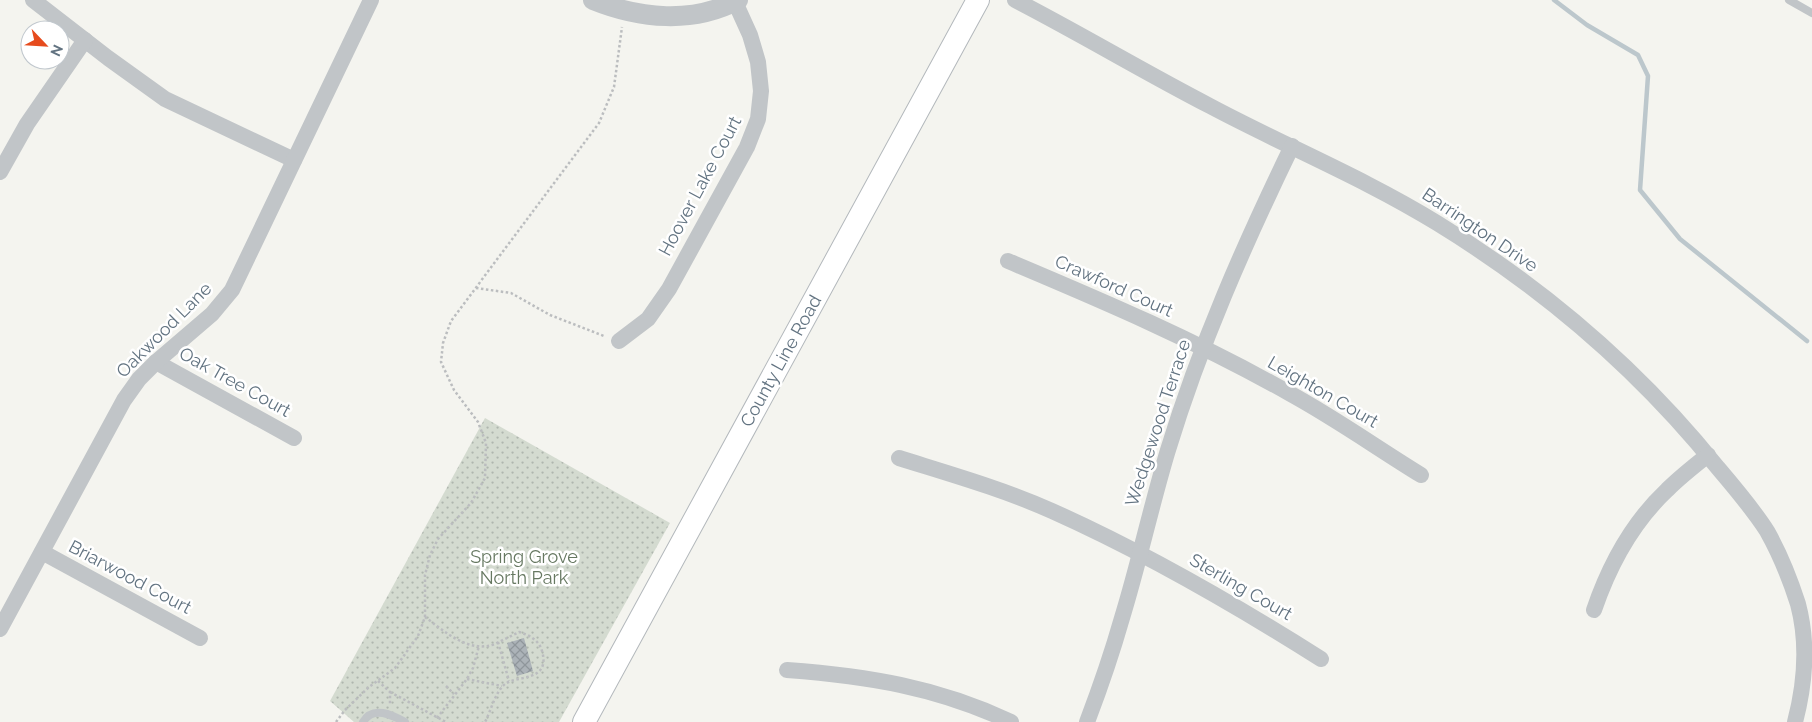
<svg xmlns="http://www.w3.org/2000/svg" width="1812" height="722" font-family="Raleway,sans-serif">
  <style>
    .park { fill: url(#park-dots) }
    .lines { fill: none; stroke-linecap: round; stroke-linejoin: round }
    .stream { stroke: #bcc7cc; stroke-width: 4.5 }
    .building { fill: url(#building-cross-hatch) }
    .secondary-casing { stroke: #b3b8bc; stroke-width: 24 }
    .path { stroke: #bbbdbf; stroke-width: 2.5; stroke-dasharray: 2.5 2.5; stroke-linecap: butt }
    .service { stroke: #c1c5c8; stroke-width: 8 }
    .minor { stroke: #c1c5c8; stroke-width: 16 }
    .tertiary { stroke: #c1c5c8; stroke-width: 20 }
    .secondary { stroke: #fff; stroke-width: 22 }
    .labels { text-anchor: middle; stroke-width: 5; stroke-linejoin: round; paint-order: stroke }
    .street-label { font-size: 18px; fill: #627381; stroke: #fff }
    .park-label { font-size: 18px; fill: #667861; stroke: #fff }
  </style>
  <defs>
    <pattern id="park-dots" width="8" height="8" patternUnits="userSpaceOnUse" patternTransform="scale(1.25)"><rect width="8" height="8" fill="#d4dbd0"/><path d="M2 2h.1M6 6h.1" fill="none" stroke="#afb6ae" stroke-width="1.8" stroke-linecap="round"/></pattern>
    <pattern id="building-cross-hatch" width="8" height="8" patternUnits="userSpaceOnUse" patternTransform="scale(1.25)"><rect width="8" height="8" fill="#acb3b8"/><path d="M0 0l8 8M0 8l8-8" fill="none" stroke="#8f969b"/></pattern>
  </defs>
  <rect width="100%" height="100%" fill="#f4f4ef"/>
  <!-- park -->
  <polygon class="park" points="485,418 670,523 559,722 354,722 330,701"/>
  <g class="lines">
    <!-- stream -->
    <polyline class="stream" points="1554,0 1587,25 1638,55 1648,76 1640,190 1680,239 1807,341"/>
  </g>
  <!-- building -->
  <polygon class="building" points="524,638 533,671 517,676 507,643"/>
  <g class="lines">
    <!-- secondary casing -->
    <g class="secondary-casing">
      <polyline id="secondary" points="584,722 978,0"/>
    </g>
    <!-- path -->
    <g class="path">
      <polyline points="476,288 511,293 550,315 604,336"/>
      <path d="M425 617C444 631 469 654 495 644 503 640 511 636 519 632 529 635 539 640 542 651 551 682 517 675 505 684 495 692 491 711 485 722"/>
      <polyline points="498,642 509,681"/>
      <polyline points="467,679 502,686"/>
      <polyline points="378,681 390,692 390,704"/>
      <polyline points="446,686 454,694"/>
      <polyline points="390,692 446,722"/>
      <polyline points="437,718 467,679 473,668 479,646"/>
      <polyline points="336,722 345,710 369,687 395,668 418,636 425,617 425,575 430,555 438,539 471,503 485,478 486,443 478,422 454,390 441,362 443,343 451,321 599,123 614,87 622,27"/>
    </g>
    <!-- service -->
    <g class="service">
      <polyline points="1789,0 1812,13"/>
      <path d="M363 722C373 705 392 715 405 722"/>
    </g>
    <!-- minor -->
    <g class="minor">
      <polyline points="33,0 108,58 165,99 294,160"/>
      <path d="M1015 0C1081 34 1144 72 1210 106 1285 146 1364 178 1437 223 1543 288 1640 371 1718 468 1735 488 1753 509 1767 531 1780 554 1790 579 1798 604 1808 642 1805 684 1795 722"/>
      <polyline points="0,172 27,124 85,40"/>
      <path d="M1008 261C1103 301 1199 342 1289 393 1335 418 1377 448 1421 475"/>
      <polyline points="619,341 648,319 669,289 747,147 758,119 761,91 758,62 750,35 735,2"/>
      <polyline points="156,362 294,438"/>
      <path d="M899 458C950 474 1003 489 1052 511 1146 553 1234 604 1321 659"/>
      <polyline points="42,552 200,638"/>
      <path d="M1594 610C1609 566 1633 522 1667 490 1680 477 1694 466 1708 455"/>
      <polyline points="0,629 124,400 139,379 156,362 212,314 232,290 371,0"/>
      <path d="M787 670C867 676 937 687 1011 722"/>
      <path d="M1087 722C1100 688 1112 653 1122 618 1139 563 1151 506 1168 450 1200 345 1244 245 1292 146"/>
    </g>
    <!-- tertiary -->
    <path class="tertiary" d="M593 0C640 19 693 24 738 0"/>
    <!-- secondary -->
    <use href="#secondary" class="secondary"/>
  </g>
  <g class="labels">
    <!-- street labels -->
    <g class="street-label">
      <text transform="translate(700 186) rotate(-62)" y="6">Hoover Lake Court</text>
      <text transform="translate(1480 230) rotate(34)" y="6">Barrington Drive</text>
      <text transform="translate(1114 286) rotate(24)" y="6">Crawford Court</text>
      <text transform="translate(164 330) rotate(-45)" y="6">Oakwood Lane</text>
      <text transform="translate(781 361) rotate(-61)" y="6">County Line Road</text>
      <text transform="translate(235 382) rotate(29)" y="6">Oak Tree Court</text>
      <text transform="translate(1323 392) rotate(30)" y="6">Leighton Court</text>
      <text transform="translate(1158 423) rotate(-72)" y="6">Wedgewood Terrace</text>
      <text transform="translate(130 577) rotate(28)" y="6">Briarwood Court</text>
      <text transform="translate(1241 587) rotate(30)" y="6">Sterling Court</text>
    </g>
    <!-- park labels -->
    <g class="park-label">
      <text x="524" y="563">Spring Grove<tspan x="524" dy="21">North Park</tspan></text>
    </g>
  </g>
  <!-- north arrow -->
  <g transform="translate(45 45) rotate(115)"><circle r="24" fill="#ffffff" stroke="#c0c7cd"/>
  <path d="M0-4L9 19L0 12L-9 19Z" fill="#e64b1d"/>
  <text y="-8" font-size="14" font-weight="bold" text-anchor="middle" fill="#627381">N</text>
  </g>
</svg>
